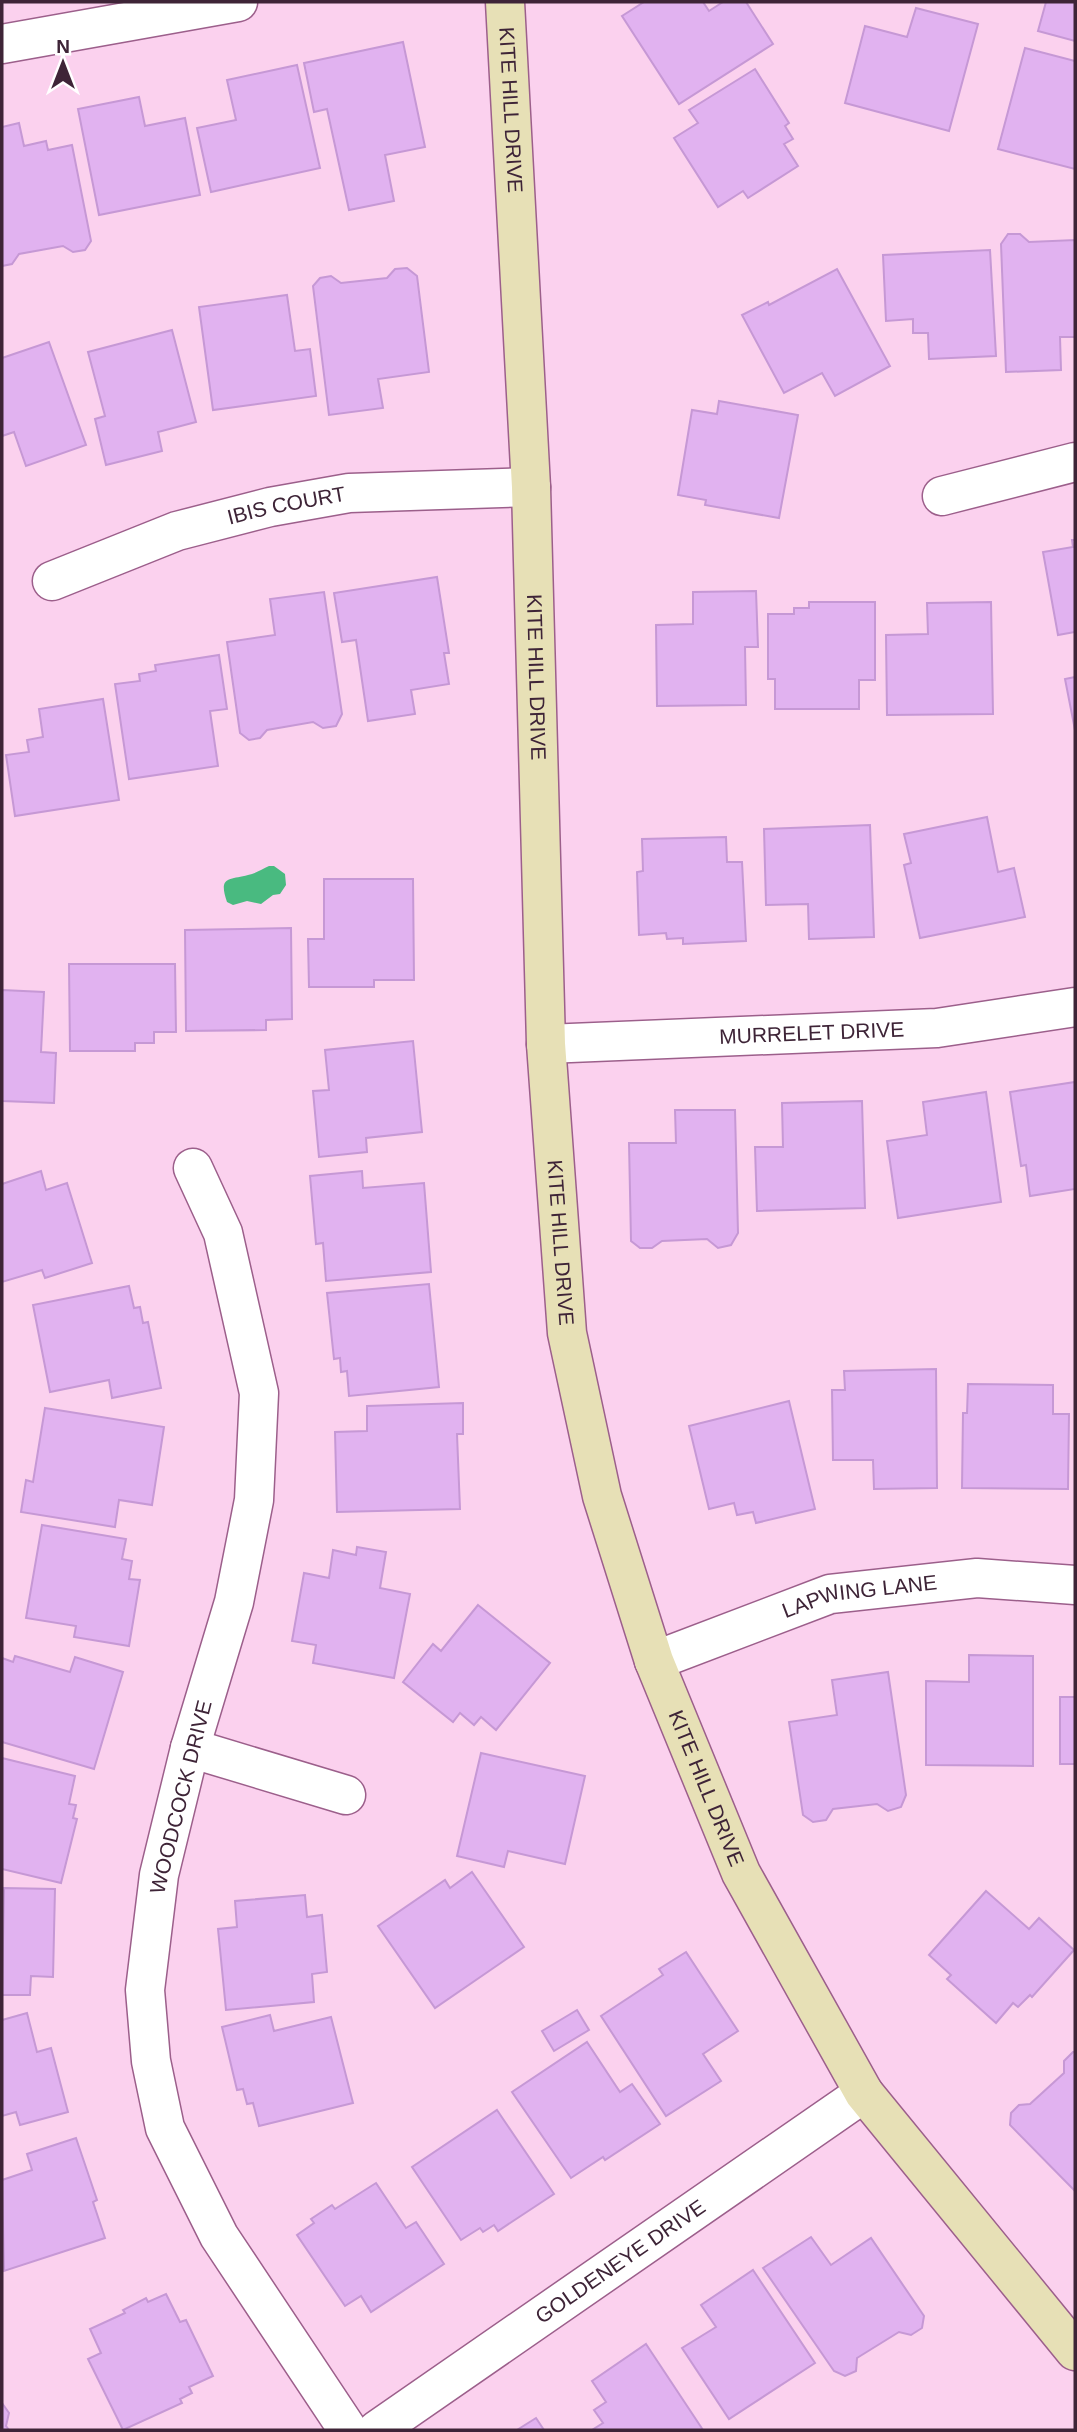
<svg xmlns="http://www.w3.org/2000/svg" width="1077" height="2432" font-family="Arial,sans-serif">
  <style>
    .water { fill: #49ba80 }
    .building { fill: #e1b2f0; stroke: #c698d5; stroke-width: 2 }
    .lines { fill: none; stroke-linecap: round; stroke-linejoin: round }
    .street-casing { stroke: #9c5f8b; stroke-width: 41 }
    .secondary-casing { stroke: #9c5f8b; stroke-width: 41 }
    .street { stroke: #fff; stroke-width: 38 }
    .secondary { stroke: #e7e0b6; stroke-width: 38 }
    .labels { text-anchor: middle; stroke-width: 5; stroke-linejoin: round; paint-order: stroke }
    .street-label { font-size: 21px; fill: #3e2437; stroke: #fff }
  </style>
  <rect width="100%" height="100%" fill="#fbd1ee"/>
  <!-- water -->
  <path class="water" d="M269 866H274L285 874 286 885 280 894 273 895 261 904 247 901 233 905 227 902C218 876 229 880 248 875 255 874 262 869 269 866Z"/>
  <!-- building -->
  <g class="building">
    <polygon points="644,2 703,2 709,11 723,2 746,2 773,44 679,104 622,16"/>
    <polygon points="1046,2 1075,2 1075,41 1038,31"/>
    <polygon points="916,8 978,24 949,131 845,103 865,26 907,37"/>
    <polygon points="403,42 425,147 385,155 394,201 349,210 327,109 314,112 304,63"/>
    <polygon points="1025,48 1075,61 1075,169 998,149"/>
    <polygon points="297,65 320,168 211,192 197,128 236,120 227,80"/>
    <polygon points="755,69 789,123 785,126 793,139 784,144 798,166 748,198 743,191 718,207 674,138 698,123 689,110"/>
    <polygon points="139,97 145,126 185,118 200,195 99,215 78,109"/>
    <polygon points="19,123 24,146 46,141 48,150 72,145 91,241 85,250 73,252 63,246 19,254 12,264 2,266 2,127"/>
    <polygon points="1008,234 1020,234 1029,242 1075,240 1075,337 1060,337 1061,370 1006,372 1001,244"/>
    <polygon points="990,250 996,356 929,359 928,333 913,333 913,319 886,321 883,255"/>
    <polygon points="407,268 417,276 429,372 378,379 383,408 329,415 313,286 320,278 331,276 341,283 387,278 395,269"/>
    <polygon points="837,269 890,366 835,396 822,373 784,393 742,315 768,302 769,305"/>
    <polygon points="287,295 295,351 310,349 316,396 213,410 199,307"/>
    <polygon points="172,330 196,422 158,432 162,451 106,465 95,419 105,416 88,352"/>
    <polygon points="49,342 86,445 26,466 14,432 2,436 2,358"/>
    <polygon points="719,401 798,415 779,518 705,505 706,500 678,495 692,410 717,414"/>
    <polygon points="1072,540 1075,540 1075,632 1058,635 1043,552 1073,547"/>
    <polygon points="437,577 449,653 444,653 449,684 411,690 415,714 368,721 356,640 342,642 334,593"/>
    <polygon points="756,591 758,647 745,647 746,705 657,706 656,625 693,624 693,592"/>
    <polygon points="324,592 342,714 336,726 323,728 313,722 267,730 260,738 249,740 240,733 227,642 275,635 270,599"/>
    <polygon points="809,602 875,602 875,680 859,680 859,709 775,709 775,679 768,679 768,614 794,614 794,608 809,608"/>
    <polygon points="991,602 993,714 887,715 886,635 928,634 927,603"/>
    <polygon points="219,655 227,709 210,711 218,766 129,779 115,684 140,681 139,674 156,671 155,665"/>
    <polygon points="1075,677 1075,730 1065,679"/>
    <polygon points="103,699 119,800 15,816 6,755 29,752 27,740 43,737 39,709"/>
    <polygon points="987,817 998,872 1014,868 1025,917 920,938 904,865 911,863 904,834"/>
    <polygon points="870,825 874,937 809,939 808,904 766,905 764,829"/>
    <polygon points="726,837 727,862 742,862 746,941 683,944 683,938 667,939 666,933 639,935 637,872 643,871 642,839"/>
    <polygon points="324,879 413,879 414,980 374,980 374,987 309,987 308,939 324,939"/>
    <polygon points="291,928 292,1019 266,1020 266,1030 186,1031 185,930"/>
    <polygon points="69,964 175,964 176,1032 154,1032 154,1043 135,1043 135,1051 70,1051"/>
    <polygon points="2,990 44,992 41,1052 56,1053 54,1103 2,1101"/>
    <polygon points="413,1041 422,1132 366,1138 367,1152 319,1157 313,1091 329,1090 325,1050"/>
    <polygon points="1075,1082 1075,1189 1030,1196 1026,1165 1021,1166 1010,1092"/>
    <polygon points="986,1092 1001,1202 898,1218 887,1141 927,1135 923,1102"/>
    <polygon points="862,1101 865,1208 757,1211 755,1147 783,1147 782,1103"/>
    <polygon points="675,1110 735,1110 738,1233 731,1245 718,1248 707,1239 662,1241 652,1248 640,1248 631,1241 629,1143 676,1143"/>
    <polygon points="41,1171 46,1190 67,1183 92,1263 45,1278 42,1270 2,1282 2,1184"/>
    <polygon points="362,1171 363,1188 424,1183 431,1272 326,1281 323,1243 316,1244 310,1176"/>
    <polygon points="429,1284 439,1387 349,1396 347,1371 341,1372 340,1358 334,1359 327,1293"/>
    <polygon points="129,1286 134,1308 140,1307 143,1323 148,1322 161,1388 112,1398 109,1380 50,1392 33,1305"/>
    <polygon points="936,1369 937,1488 874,1489 873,1460 833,1460 832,1390 845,1390 844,1371"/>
    <polygon points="968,1384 1053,1385 1053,1414 1069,1414 1068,1489 962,1488 963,1413 967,1413"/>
    <polygon points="789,1401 815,1509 756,1523 753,1512 737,1515 734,1503 709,1509 689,1426"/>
    <polygon points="463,1403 463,1434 457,1434 460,1509 337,1512 335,1432 367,1431 367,1406"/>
    <polygon points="45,1408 164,1427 152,1505 119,1500 115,1527 21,1512 26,1480 33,1482"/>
    <polygon points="42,1525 126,1539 122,1559 132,1561 129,1579 140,1580 129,1646 74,1637 76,1626 26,1618"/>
    <polygon points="357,1547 386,1552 380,1588 410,1594 394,1678 313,1663 316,1645 292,1641 304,1573 329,1578 333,1550 356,1555"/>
    <polygon points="478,1605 550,1663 496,1730 481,1717 474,1725 460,1713 453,1722 403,1682 433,1644 441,1651"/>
    <polygon points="969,1655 1033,1656 1033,1766 926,1765 926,1681 969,1682"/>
    <polygon points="15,1656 70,1672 75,1657 123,1672 94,1769 2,1742 2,1658 13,1662"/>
    <polygon points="888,1672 906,1795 901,1807 888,1811 877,1804 833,1809 826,1820 813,1822 803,1815 789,1722 837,1715 832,1680"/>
    <rect x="1060" y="1697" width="15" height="67"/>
    <polygon points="481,1753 585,1776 565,1864 508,1851 504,1867 457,1856"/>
    <polygon points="2,1758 75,1776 69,1804 76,1805 73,1818 77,1819 61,1883 2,1869"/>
    <polygon points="472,1872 524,1947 435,2008 378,1926 445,1880 450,1888"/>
    <polygon points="4,1888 55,1889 53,1977 31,1976 30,1995 2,1995"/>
    <polygon points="986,1891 1029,1929 1039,1918 1074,1950 1032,1997 1030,1995 1018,2007 1013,2003 996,2023 947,1979 951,1975 929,1955"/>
    <polygon points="305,1895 307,1917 322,1915 327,1972 312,1974 314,2002 226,2010 218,1929 237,1927 235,1901"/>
    <polygon points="686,1952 738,2031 703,2054 721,2081 666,2116 601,2016 663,1975 659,1969"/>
    <polygon points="577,2010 589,2030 554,2051 542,2031"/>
    <polygon points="27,2013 37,2052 51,2048 68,2112 20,2125 16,2112 2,2116 2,2020"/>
    <polygon points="270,2015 274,2031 331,2017 353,2103 259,2126 253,2103 247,2104 243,2089 237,2090 222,2027"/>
    <polygon points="587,2042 620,2092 632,2084 660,2124 605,2160 603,2157 571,2178 512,2092"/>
    <polygon points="1073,2052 1075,2052 1075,2191 1010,2125 1011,2113 1019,2105 1030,2104 1064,2073 1064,2061"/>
    <polygon points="497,2110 554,2194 498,2231 494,2225 483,2232 480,2228 461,2240 412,2167"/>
    <polygon points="76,2138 97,2200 93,2202 105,2238 4,2271 2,2180 32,2170 27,2154"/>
    <polygon points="376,2183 406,2228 416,2222 444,2264 371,2312 361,2296 345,2306 297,2235 314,2223 311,2219 332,2205 335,2209"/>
    <polygon points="811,2237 831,2265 871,2238 924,2316 922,2328 911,2335 899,2332 857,2358 856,2371 845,2376 834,2371 763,2268"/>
    <polygon points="753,2270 815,2363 729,2419 682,2348 716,2327 701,2305"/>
    <polygon points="166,2294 180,2322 186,2320 213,2376 189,2387 192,2393 180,2399 182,2403 123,2430 88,2359 101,2353 90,2329 125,2313 123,2310 146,2298 148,2302"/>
    <polygon points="646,2344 703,2430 592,2430 603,2423 594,2410 606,2402 592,2381"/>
    <polygon points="2,2403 9,2413 6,2426 9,2430 2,2430"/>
    <polygon points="536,2418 544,2430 517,2430"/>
  </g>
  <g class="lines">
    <!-- street casing -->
    <g class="street-casing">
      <g id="street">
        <polyline points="2,44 238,2"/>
        <polyline points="942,496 1075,462"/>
        <path id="s1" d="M52 581 177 531 270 507 349 493 531 487"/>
        <path id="s2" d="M546 1044 937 1028 1075 1007"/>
        <polyline points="193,1168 223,1233 259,1393 254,1500 234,1602 190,1748 159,1875 145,1990 151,2061 165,2128 219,2236 348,2430"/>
        <path id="s3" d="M654 1661 830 1594 977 1578 1075 1585"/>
        <polyline points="190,1748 346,1795"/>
        <path id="s4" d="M377 2430 864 2093"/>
      </g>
    </g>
    <!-- secondary casing -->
    <g class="secondary-casing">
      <g id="secondary">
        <path id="s5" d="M505 2 531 487 546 1044 567 1333 602 1496 654 1661 741 1873 864 2093 1075 2351"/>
      </g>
    </g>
    <!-- street -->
    <use href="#street" class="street"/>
    <!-- secondary -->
    <use href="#secondary" class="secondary"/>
  </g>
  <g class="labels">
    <!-- street labels -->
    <g class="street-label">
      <text dy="7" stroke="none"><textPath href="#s5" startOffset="108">KITE HILL DRIVE</textPath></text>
      <text dy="7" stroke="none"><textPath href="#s1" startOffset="247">IBIS COURT</textPath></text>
      <text dy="7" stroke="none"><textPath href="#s5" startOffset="676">KITE HILL DRIVE</textPath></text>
      <text dy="7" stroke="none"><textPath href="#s2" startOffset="266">MURRELET DRIVE</textPath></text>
      <text dy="7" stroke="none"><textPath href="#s5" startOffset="1242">KITE HILL DRIVE</textPath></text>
      <text dy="7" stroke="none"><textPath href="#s3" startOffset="217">LAPWING LANE</textPath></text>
      <text dy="7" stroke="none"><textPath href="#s5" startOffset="1810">KITE HILL DRIVE</textPath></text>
      <text transform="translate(181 1797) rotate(-76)" y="7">WOODCOCK DRIVE</text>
      <text dy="7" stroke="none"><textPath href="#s4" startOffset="296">GOLDENEYE DRIVE</textPath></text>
    </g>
  </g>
  <!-- border -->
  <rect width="1077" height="2432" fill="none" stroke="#3e2437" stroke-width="7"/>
  <!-- north arrow -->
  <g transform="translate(63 63)" stroke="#ffffff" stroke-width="5" paint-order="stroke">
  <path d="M0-5L12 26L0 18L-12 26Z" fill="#3e2437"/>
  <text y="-10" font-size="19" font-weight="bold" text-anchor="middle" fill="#3e2437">N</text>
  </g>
</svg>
